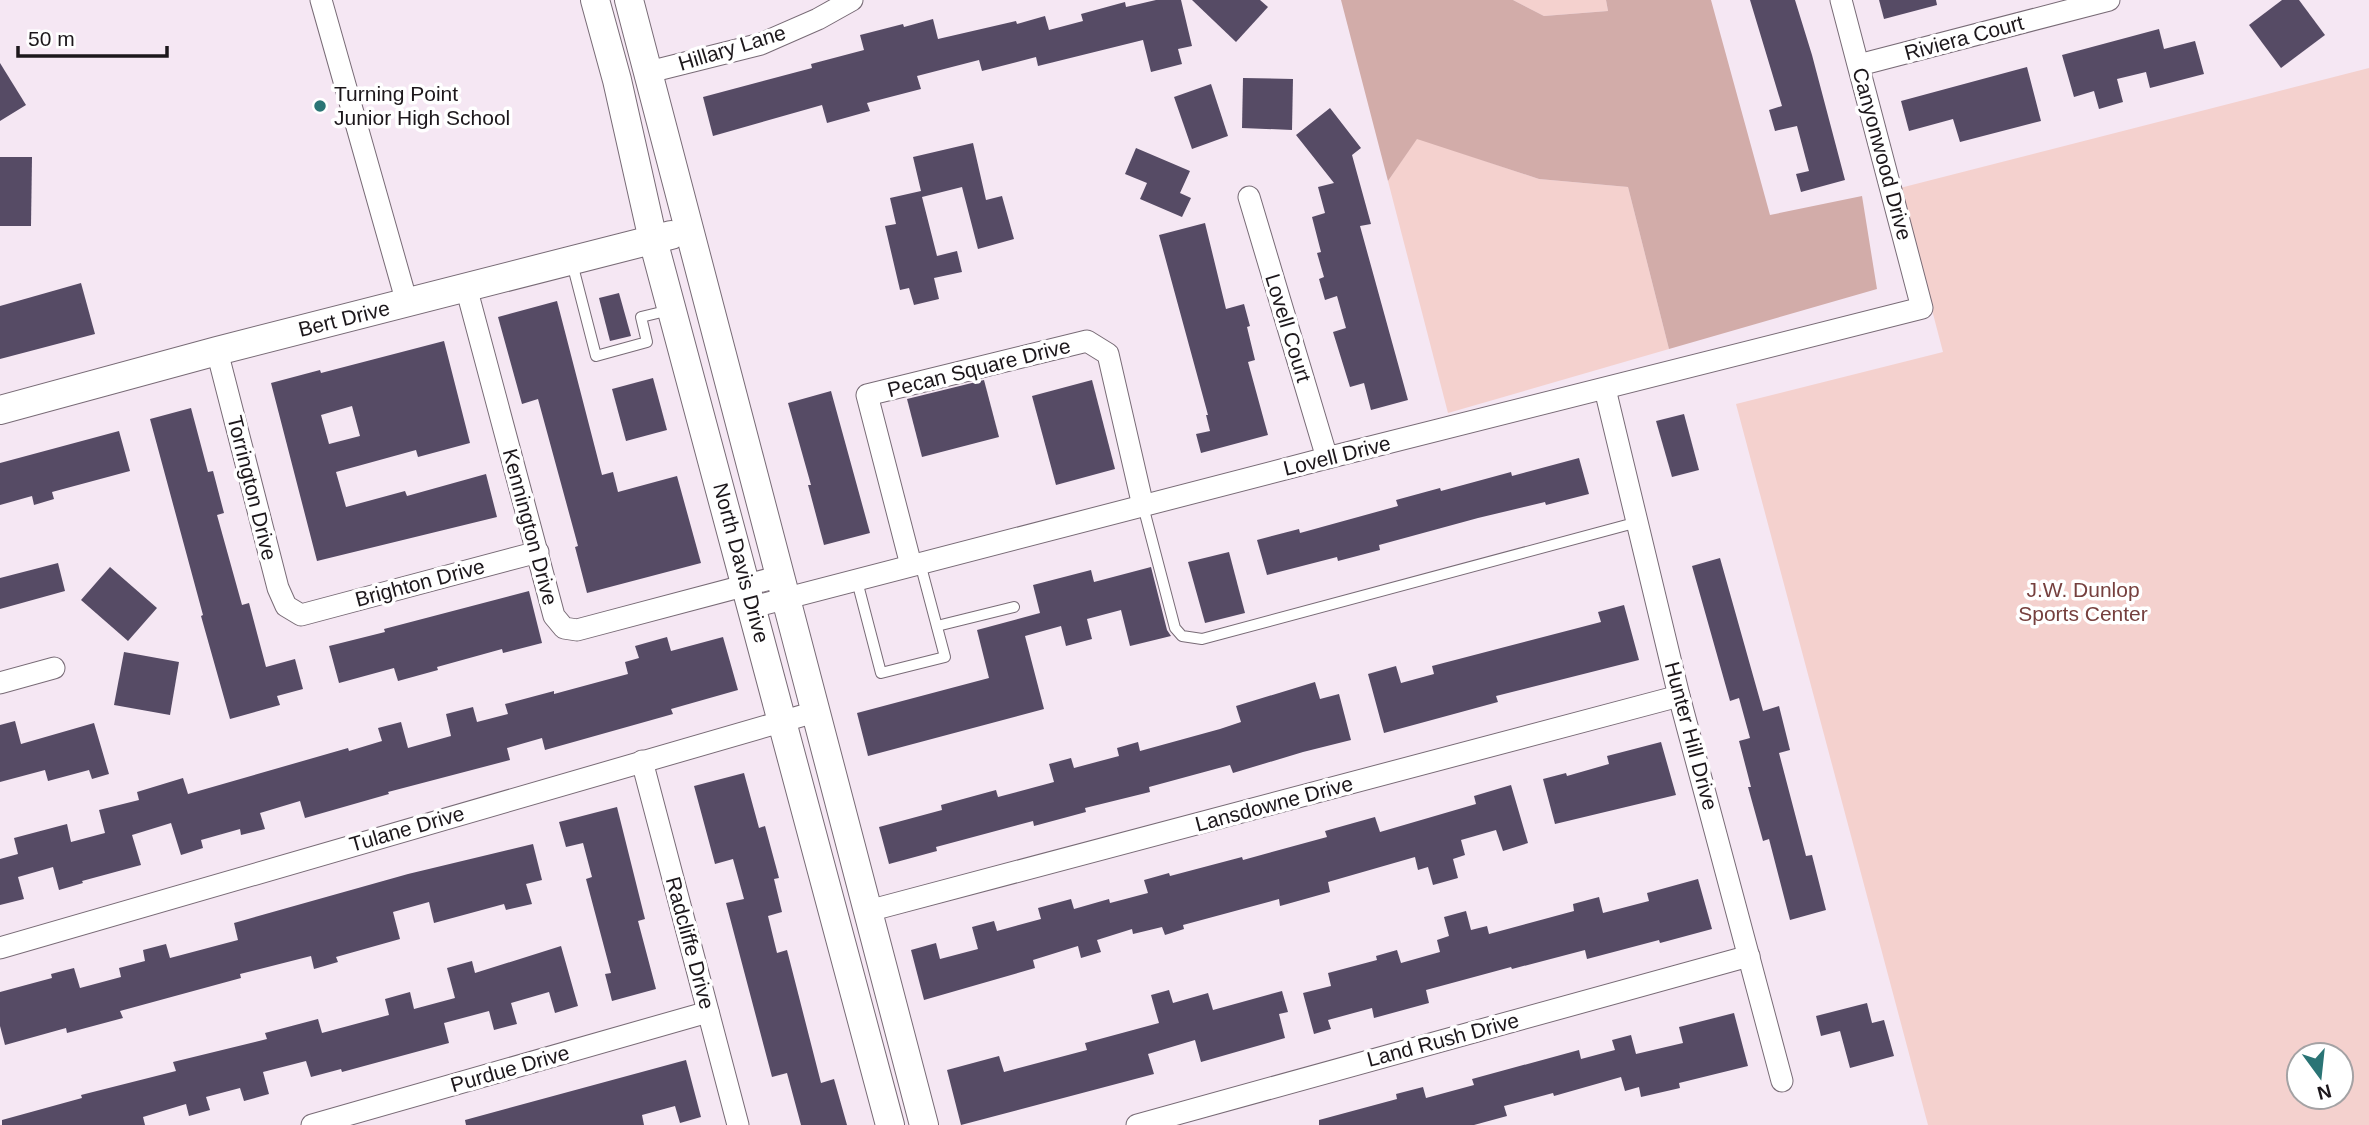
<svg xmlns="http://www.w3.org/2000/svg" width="2369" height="1125" font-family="Helvetica,sans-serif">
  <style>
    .green { fill: #f4d1ce; fill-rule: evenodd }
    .forest { fill: #d2aca9 }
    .building { fill: #564b65; fill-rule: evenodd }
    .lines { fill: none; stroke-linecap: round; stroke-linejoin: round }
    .lane-casing { stroke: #786b76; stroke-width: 12 }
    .street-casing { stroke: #786b76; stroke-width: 23 }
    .secondary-casing { stroke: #786b76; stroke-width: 30 }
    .lane { stroke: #fff; stroke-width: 10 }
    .street { stroke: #fff; stroke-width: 21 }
    .secondary { stroke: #fff; stroke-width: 28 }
    .poi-dot { fill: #2a7475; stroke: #fff; stroke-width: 2.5 }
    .labels { text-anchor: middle; stroke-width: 7; stroke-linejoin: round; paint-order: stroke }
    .street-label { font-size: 21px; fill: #1c171b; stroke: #fff }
    .poi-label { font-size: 21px; fill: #1c171b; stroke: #fff; text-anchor: start }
    .park-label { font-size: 21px; fill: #76403e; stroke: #fff }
  </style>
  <rect width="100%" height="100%" fill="#f5e7f3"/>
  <!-- green -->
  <g class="green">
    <polygon points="1513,0 1606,0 1608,11 1544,16"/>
    <path d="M2369 68V1125H1928L1736 404 1943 352 1900 188ZM2299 1055H2341V1097H2299Z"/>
    <polygon points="1417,138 1539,179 1628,187 1669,349 1448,413 1388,181"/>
  </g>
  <!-- forest -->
  <polygon class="forest" points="1341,0 1513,0 1544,16 1608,11 1606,0 1711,0 1770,215 1862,196 1877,289 1669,349 1628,187 1539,179 1417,139 1388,181"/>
  <!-- building -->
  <g class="building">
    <polygon points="1156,0 1181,0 1192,46 1178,49 1182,64 1151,72 1143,40 1038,66 1036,57 982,71 979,60 917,76 921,89 867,103 870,111 827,123 822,105 713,136 703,97 812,68 811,64 864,50 860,35 903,24 904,27 933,19 938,39 1016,21 1017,24 1045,16 1049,30 1083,21 1081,14 1125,2 1126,7"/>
    <polygon points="1192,0 1260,0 1268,7 1236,42"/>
    <polygon points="1750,0 1795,0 1812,55 1845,180 1801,192 1796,174 1809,171 1797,126 1775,131 1769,110 1782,106"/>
    <polygon points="1879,0 1936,0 1937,5 1884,19"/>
    <polygon points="2282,0 2299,0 2325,35 2281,68 2249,25"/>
    <polygon points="2159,29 2164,49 2195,41 2204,74 2150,88 2146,72 2117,79 2123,102 2099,109 2094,91 2074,97 2062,55"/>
    <polygon points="0,63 26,105 0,121"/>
    <polygon points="2027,67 2041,121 1960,142 1953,119 1909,131 1901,101"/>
    <polygon points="1243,78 1293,79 1292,130 1242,128"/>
    <polygon points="1211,84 1228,136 1192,149 1174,97"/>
    <polygon points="1330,108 1361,148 1352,155 1371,224 1360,226 1408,400 1371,410 1364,383 1350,387 1333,332 1346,328 1337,296 1325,300 1319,279 1324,277 1317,253 1321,252 1312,217 1325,213 1318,187 1334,183 1296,135"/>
    <polygon points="973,143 986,200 1002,196 1014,239 978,249 962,187 922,197 937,256 957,251 962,272 934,278 939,299 914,305 909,288 900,290 885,226 896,224 890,198 921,191 913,157"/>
    <polygon points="1136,148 1190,171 1180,193 1191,198 1182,217 1140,199 1147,183 1125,174"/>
    <polygon points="0,157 32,157 31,226 0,226"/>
    <polygon points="1205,223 1226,309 1244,304 1250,326 1247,327 1255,360 1248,362 1268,435 1201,453 1196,434 1210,431 1206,415 1208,415 1159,235"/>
    <polygon points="81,283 95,334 0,359 0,306"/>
    <polygon points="619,293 631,336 610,341 599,298"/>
    <polygon points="557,301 602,475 613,472 618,492 677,476 701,563 587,593 575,547 578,546 538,399 522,404 498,317"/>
    <path d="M444 341 470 443 418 457 416 450 336 472 346 507 405 491 407 496 486 474 497 517 317 561 271 383 320 370 321 373ZM352 406 360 436 329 444 321 415Z"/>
    <polygon points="653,378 667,430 626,441 612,389"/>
    <polygon points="984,380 999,437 922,457 907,399"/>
    <polygon points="1092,380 1115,469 1056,485 1032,396"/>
    <polygon points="831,391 870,533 824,545 808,485 811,485 788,403"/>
    <polygon points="191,408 208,472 213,471 224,513 217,515 242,605 249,603 266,667 295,659 303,689 277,696 280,705 230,719 201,616 203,615 150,419"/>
    <polygon points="1684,414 1699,470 1672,477 1656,421"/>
    <polygon points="119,431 130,471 52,492 54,499 34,505 32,496 0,505 0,463"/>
    <polygon points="1579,458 1589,494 1546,505 1545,502 1478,518 1379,545 1380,550 1338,561 1337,557 1267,575 1257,540 1299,529 1300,533 1398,506 1396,500 1440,488 1441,491 1511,472 1512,476"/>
    <polygon points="1229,552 1245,613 1205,623 1188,562"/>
    <polygon points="1720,558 1763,711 1779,706 1790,750 1779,753 1806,856 1812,855 1826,910 1790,920 1769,839 1763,841 1748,787 1751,787 1739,741 1750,738 1739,698 1730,701 1692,566"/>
    <polygon points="58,563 65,591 0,609 0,578"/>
    <polygon points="110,567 157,608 128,641 81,600"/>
    <polygon points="1151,567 1167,630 1171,636 1130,646 1121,610 1087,619 1092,639 1066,646 1061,626 1025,636 1044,709 868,756 857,713 989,678 977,630 1040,613 1033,585 1091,570 1094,582"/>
    <polygon points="529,591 542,643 503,653 502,649 437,667 438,670 398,681 394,668 339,683 329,646 385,632 384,629"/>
    <polygon points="1624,605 1639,660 1496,696 1498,702 1384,733 1368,674 1396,666 1401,683 1434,674 1432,666 1601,622 1598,612"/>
    <polygon points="667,637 671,651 723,637 738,690 671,709 673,714 545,750 542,738 507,748 510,760 388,792 389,794 305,818 300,801 260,813 265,829 241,835 240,829 201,840 203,848 181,855 171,823 132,835 141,865 82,881 83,883 59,890 53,867 18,877 24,899 0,905 0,859 18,854 14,838 67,824 71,842 105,833 99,810 139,800 137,792 183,778 188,794 348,748 349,751 382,741 378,728 401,722 408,748 451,736 446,714 473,707 477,722 508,714 505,704 554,691 554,694 628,674 625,662 639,658 635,646"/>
    <polygon points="124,652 179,662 170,715 114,705"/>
    <polygon points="1315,682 1320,699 1339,694 1351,740 1303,752 1233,773 1230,765 1149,787 1150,792 1085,808 1086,812 1034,826 1033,821 936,847 937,851 889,864 879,827 942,810 941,805 996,790 998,797 1054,782 1049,764 1071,758 1074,768 1119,756 1117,748 1138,742 1140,751 1220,729 1241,722 1236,706"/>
    <polygon points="15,721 21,744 94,723 109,774 92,779 89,770 48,781 45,770 0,782 0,725"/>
    <polygon points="1661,742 1676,795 1555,824 1543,779 1566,773 1567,776 1609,764 1607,756"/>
    <polygon points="744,773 759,828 765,826 779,878 774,879 782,912 768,916 777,953 787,950 821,1083 834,1079 847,1125 801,1125 787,1073 772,1077 726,903 744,899 733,859 715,864 694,786"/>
    <polygon points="1511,785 1528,843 1503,851 1496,830 1461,840 1465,855 1453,859 1458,878 1433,885 1428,867 1418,870 1415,857 1328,882 1330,892 1280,906 1279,899 1183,925 1184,929 1165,935 1162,927 1133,934 1132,929 1097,940 1101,952 1081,958 1078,946 1033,960 1035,968 924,1000 911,950 936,943 940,959 978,949 972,927 994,921 997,931 1041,919 1038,908 1071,899 1074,909 1109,899 1110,903 1148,893 1144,880 1169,873 1170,876 1242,857 1243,860 1327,837 1325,831 1375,817 1380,832 1476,804 1474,796"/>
    <polygon points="617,807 645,919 638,921 656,989 612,1001 605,974 611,973 586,879 592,877 583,843 566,847 559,822"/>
    <polygon points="533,844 542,880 526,884 532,904 506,910 504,904 434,923 429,902 393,912 400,939 336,957 338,962 314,969 311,956 240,974 241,978 120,1011 123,1018 67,1033 66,1028 5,1045 0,1026 0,992 52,978 51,974 74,968 80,988 121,977 119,968 145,961 143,950 166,944 170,958 238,940 234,923 408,874"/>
    <polygon points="1698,879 1712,929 1660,943 1659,940 1587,959 1585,950 1512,969 1511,967 1426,990 1429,1003 1374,1018 1372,1008 1328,1020 1331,1029 1314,1034 1303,993 1331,986 1328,973 1377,960 1376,956 1397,950 1401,963 1440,952 1437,940 1449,936 1444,917 1466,911 1471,930 1487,926 1489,934 1574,911 1573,904 1599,897 1603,913 1649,901 1647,893"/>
    <polygon points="561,946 578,1006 555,1013 549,992 511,1003 517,1024 494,1030 489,1011 444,1023 449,1043 342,1072 341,1069 311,1077 306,1061 263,1072 269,1094 244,1101 240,1088 206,1097 210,1110 189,1116 186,1104 143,1117 145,1125 2,1125 2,1120 82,1098 81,1095 176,1071 173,1062 267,1039 265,1033 318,1019 322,1033 389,1015 385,999 410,992 414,1009 455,998 447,968 472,961 475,973"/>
    <polygon points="1169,990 1173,1003 1208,993 1213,1010 1282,991 1288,1012 1279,1014 1285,1038 1201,1062 1195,1040 1148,1054 1154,1074 961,1125 947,1070 999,1056 1004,1072 1087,1050 1085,1043 1159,1023 1151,995"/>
    <polygon points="1867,1003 1872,1023 1884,1020 1894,1056 1850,1068 1840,1031 1821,1036 1816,1016"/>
    <polygon points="1734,1013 1748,1066 1679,1083 1680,1088 1641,1097 1639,1087 1625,1091 1621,1077 1554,1096 1553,1093 1504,1106 1507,1116 1474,1125 1319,1125 1319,1120 1397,1099 1396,1094 1423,1087 1426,1098 1474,1085 1472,1079 1579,1050 1581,1059 1615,1050 1612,1040 1631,1035 1636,1054 1683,1043 1679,1027"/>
    <polygon points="686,1060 701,1117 680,1123 675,1106 642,1115 644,1125 466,1125 465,1120"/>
  </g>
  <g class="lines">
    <!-- lane casing -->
    <g class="lane-casing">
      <g id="lane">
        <polyline points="572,263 596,356 647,342 641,317 670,310"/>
        <polyline points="1143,506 1175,628 1182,636 1202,639 1638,522"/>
        <polyline points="857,581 881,673 945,657 920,563"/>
        <polyline points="937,626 1014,607"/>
      </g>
    </g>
    <!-- street casing -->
    <g class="street-casing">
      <g id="street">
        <polyline points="321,0 407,303"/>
        <polyline points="1859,65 2109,0"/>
        <polyline points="649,72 761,44 818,19 852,0"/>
        <polyline points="1249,197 1327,458"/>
        <polyline points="466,287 554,616 564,628 577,630 781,576"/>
        <polyline points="217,351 278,588 286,606 301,615 538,552"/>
        <polyline points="1605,389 1679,696 1782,1081"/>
        <polyline points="911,565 867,395 1087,341 1108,354 1143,506"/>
        <polyline points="753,607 1327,458 1922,308 1841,0"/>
        <polyline points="0,683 54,668"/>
        <polyline points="642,761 738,1125"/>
        <polyline points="868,911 1679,696"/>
        <polyline points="0,948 815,712"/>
        <polyline points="312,1125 708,1012"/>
        <polyline points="1137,1125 1749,956"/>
      </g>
    </g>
    <!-- secondary casing -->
    <g class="secondary-casing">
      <g id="secondary">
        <polyline points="595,0 617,80 653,240 890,1125"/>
        <polyline points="629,0 924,1125"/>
        <polyline points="0,410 217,351 671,235"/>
      </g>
    </g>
    <!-- lane -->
    <use href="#lane" class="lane"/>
    <!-- street -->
    <use href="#street" class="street"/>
    <!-- secondary -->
    <use href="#secondary" class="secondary"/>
  </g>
  <!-- markers -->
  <circle class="poi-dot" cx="320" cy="106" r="7"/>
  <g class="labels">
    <!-- street labels -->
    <g class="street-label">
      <text transform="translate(1964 38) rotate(-15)" y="7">Riviera Court</text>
      <text transform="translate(732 48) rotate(-17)" y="7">Hillary Lane</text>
      <text transform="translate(1882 154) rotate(75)" y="7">Canyonwood Drive</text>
      <text transform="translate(344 319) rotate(-14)" y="7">Bert Drive</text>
      <text transform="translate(1288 328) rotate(73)" y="7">Lovell Court</text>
      <text transform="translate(979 368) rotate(-14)" y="7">Pecan Square Drive</text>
      <text transform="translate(1337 456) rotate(-14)" y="7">Lovell Drive</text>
      <text transform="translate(252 488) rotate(76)" y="7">Torrington Drive</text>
      <text transform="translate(530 527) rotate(75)" y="7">Kennington Drive</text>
      <text transform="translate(741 563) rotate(75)" y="7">North Davis Drive</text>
      <text transform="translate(420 583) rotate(-15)" y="7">Brighton Drive</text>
      <text transform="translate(1691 736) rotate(75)" y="7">Hunter Hill Drive</text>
      <text transform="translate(1274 804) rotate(-15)" y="7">Lansdowne Drive</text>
      <text transform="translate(407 829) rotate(-16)" y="7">Tulane Drive</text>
      <text transform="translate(690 943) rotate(75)" y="7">Radcliffe Drive</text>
      <text transform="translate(1443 1040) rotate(-15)" y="7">Land Rush Drive</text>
      <text transform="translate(510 1069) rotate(-16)" y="7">Purdue Drive</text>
    </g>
    <!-- poi labels -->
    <g class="poi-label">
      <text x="334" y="101">Turning Point<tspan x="334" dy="24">Junior High School</tspan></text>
    </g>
    <!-- park labels -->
    <g class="park-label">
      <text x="2083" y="597">J.W. Dunlop<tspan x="2083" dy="24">Sports Center</tspan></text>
    </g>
  </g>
  <!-- north arrow -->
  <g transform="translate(2320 1076) rotate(165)"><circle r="33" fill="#ffffff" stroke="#a4a2a4" stroke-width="2"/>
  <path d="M0-5L12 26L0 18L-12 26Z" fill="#2a7475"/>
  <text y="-10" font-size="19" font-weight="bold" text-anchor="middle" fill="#1c171b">N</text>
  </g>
  <!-- scale -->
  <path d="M18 46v10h149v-10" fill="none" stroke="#1c171b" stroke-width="3.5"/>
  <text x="28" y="46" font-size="21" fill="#1c171b" stroke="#ffffff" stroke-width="5" paint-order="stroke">50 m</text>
</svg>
